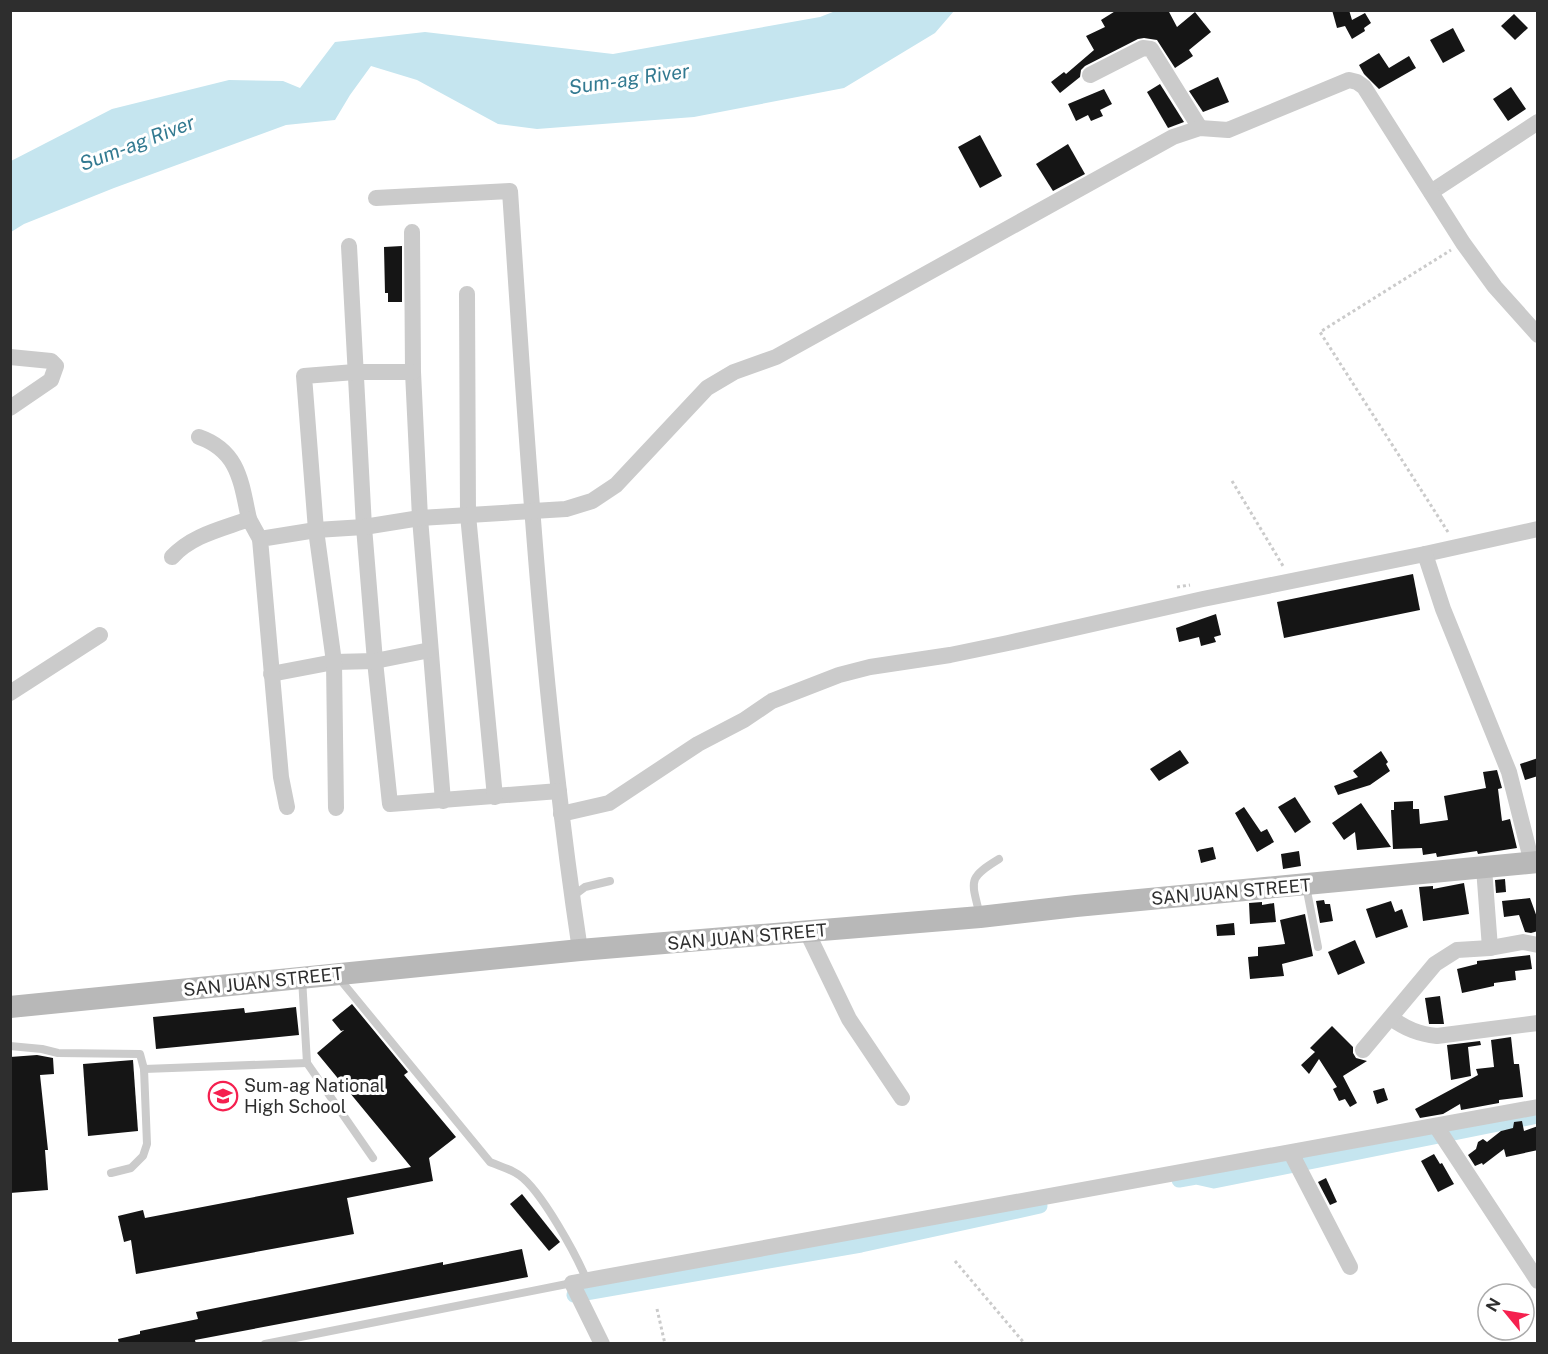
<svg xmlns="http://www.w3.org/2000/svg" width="1548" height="1354" font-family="'Public Sans',sans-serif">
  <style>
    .water { fill: #c5e5ef }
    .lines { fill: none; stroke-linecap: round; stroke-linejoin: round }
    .canal { stroke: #c5e5ef; stroke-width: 15 }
    .building { fill: #151515 }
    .path { stroke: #cbcbcb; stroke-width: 3; stroke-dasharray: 3 3; stroke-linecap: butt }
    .lane { stroke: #cbcbcb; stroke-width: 8 }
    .street { stroke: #cbcbcb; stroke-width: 16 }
    .secondary { stroke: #b8b8b8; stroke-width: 22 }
    .labels { text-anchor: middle; stroke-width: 6; stroke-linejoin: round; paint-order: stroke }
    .street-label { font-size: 18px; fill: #2e2e2e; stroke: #fff }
    .poi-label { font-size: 18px; fill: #2e2e2e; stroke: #fff; text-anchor: start }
    .water-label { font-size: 20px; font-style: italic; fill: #337a91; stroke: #fff }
  </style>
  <rect width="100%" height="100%" fill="#fff"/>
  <!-- water -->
  <polygon class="water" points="838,10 954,11 935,33 844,88 694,117 537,129 498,124 417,80 371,66 350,95 335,120 286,125 114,188 24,224 11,232 11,161 112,109 229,80 283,81 300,88 335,42 425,32 613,54 820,17"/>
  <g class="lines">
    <!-- canal -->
    <g class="canal">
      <polyline points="1179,1180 1196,1177 1214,1181 1538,1116"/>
      <polyline points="574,1295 861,1245 1040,1206"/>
    </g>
  </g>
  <!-- building -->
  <g class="building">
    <polygon points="1117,10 1168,10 1177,27 1195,12 1211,32 1189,50 1193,56 1175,68 1157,40 1144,38 1138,39 1085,66 1081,70 1080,77 1060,93 1051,82 1064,72 1066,74 1094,50 1086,36 1105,27 1101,20"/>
    <polygon points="1332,10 1349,10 1352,20 1365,13 1371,23 1364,28 1365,31 1352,39 1345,26 1337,28"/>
    <polygon points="1514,14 1528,28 1515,40 1501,26"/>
    <polygon points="1453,28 1465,51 1443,63 1430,40"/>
    <polygon points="1379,53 1389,68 1409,56 1416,68 1379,89 1364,74 1359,65"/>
    <polygon points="1218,77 1229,102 1203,112 1189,91"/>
    <polygon points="1160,84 1184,122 1168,128 1147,92"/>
    <polygon points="1511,87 1526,109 1508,121 1493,99"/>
    <polygon points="1104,89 1112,104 1100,110 1103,116 1091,121 1088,115 1076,121 1068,104"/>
    <polygon points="980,135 1002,176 980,188 958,147"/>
    <polygon points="1068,144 1085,174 1053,191 1036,164"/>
    <polygon points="402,246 402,302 388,302 388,293 385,293 384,247"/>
    <polygon points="1413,574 1420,610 1284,638 1277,602"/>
    <polygon points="1216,614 1221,635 1214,637 1216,642 1201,646 1199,637 1179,642 1176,628"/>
    <polygon points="1180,750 1189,763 1159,781 1150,769"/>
    <polygon points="1381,751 1388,762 1386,764 1390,771 1370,785 1338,795 1334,786 1358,777 1353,771"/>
    <polygon points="1538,758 1538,776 1525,780 1520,764"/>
    <polygon points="1497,770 1502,788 1498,789 1502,821 1510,819 1517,848 1478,854 1477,851 1437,857 1436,853 1423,855 1422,848 1393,849 1391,810 1394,810 1394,802 1413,801 1413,809 1419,809 1420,824 1448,820 1444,796 1486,788 1483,772"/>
    <polygon points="1295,797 1311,822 1295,833 1278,807"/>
    <polygon points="1361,803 1391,847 1357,850 1355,832 1344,840 1332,823"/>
    <polygon points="1244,807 1261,832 1267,829 1274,842 1257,852 1235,813"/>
    <polygon points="1213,847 1216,859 1201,863 1198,850"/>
    <polygon points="1299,851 1301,866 1283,869 1281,854"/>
    <polygon points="1505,879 1506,892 1496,893 1495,880"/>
    <polygon points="1464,883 1469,914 1423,921 1419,887 1433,886 1433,889"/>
    <polygon points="1530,898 1538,920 1538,931 1531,933 1525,932 1519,915 1504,917 1502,901"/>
    <polygon points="1324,900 1325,904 1330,904 1333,921 1320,923 1316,901"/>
    <polygon points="1391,901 1395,912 1402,909 1408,927 1376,938 1366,909"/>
    <polygon points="1262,902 1262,905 1274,903 1276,922 1250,924 1249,903"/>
    <polygon points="1305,914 1313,956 1282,964 1284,976 1250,979 1248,957 1258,956 1258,947 1285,944 1280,920"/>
    <polygon points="1234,923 1235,935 1217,936 1216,925"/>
    <polygon points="1355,940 1365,963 1338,975 1328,952"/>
    <polygon points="1530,955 1532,969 1515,971 1516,980 1494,983 1494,986 1462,993 1457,969 1477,964 1477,961"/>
    <polygon points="1440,996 1444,1024 1429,1024 1425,998"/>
    <polygon points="352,1004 408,1072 404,1075 456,1137 429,1158 433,1181 347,1198 354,1234 136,1274 131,1240 124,1242 118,1216 143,1210 145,1218 411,1167 317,1053 344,1030 341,1031 332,1020"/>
    <polygon points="296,1007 299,1035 156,1049 153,1017 244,1008 245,1013"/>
    <polygon points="1332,1026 1353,1047 1353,1053 1356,1058 1367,1061 1343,1076 1357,1103 1350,1107 1345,1099 1339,1101 1333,1089 1337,1087 1319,1059 1309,1074 1301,1065 1315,1052 1310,1048"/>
    <polygon points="1511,1037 1514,1064 1519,1064 1523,1097 1499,1100 1499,1103 1461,1110 1460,1104 1443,1114 1420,1118 1415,1109 1478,1075 1476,1069 1494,1067 1491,1040"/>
    <polygon points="1480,1041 1481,1045 1468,1047 1471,1076 1451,1080 1447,1045"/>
    <polygon points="37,1055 53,1058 54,1074 40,1075 48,1150 45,1150 48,1190 10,1193 10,1057"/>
    <polygon points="133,1060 138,1131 88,1136 83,1064"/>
    <polygon points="1384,1088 1388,1100 1377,1104 1373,1091"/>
    <polygon points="1522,1121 1524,1131 1538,1126 1538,1150 1506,1157 1504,1149 1483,1165 1482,1163 1475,1166 1468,1155 1476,1149 1478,1142 1483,1139 1487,1142 1501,1131 1513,1128 1514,1122"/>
    <polygon points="1434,1154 1440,1164 1442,1163 1454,1184 1438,1192 1421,1161"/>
    <polygon points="1326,1178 1337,1202 1330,1205 1318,1182"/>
    <polygon points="522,1194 560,1242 549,1251 510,1204"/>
    <polygon points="522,1249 528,1277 195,1340 196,1344 119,1344 118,1339 140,1334 140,1331 198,1319 196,1312 443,1262 443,1265"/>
  </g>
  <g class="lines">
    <!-- path -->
    <g class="path">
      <polyline points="1232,481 1283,566"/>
      <polyline points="1448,532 1320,332 1451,250"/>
      <polyline points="1177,587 1190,585"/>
      <polyline points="955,1261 1025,1344"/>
      <polyline points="657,1309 665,1344"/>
    </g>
    <!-- lane -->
    <g class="lane">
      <polyline points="1306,886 1318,947"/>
      <polyline points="573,896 585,887 610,881"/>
      <path d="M980 916C972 881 966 879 999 859"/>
      <path d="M338 977 490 1162C499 1166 511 1169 519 1175 541 1190 577 1256 587 1281"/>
      <polyline points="302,978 307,1063 373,1158"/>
      <polyline points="10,1046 42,1049 58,1053 140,1054 144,1069 147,1144 143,1156 131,1168 111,1173"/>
      <polyline points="144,1069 307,1063"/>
      <polyline points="265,1344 572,1283"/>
    </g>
    <!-- street -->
    <g class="street">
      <polyline points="1090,75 1143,48 1151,49 1200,128"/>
      <polyline points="1431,192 1538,122"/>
      <path d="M376 198 510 191C527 445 542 699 580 950"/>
      <polyline points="412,232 413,372 420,518 443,801"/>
      <polyline points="349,246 364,527 375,661 390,804 559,791"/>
      <polyline points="467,294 468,515 495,797"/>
      <polyline points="10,357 51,361 56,366 51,380 10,408"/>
      <path d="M199 437C239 451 241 482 249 519"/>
      <polyline points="1425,554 1538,529"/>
      <path d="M172 557C192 535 222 529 249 519L260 539"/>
      <polyline points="271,674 334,662 375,661 430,650"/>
      <polyline points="10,693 100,635"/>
      <polyline points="287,807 281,777 260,539 316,530 364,527 420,518 566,509 592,501 616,485 707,388 734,372 776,357 1173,137 1200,128 1228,130 1349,80 1357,82 1364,87 1463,243 1495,287 1538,335"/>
      <polyline points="336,808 334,662 316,530 304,376 355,372 413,372"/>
      <polyline points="561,814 609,803 698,744 744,720 772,701 839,675 870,667 950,655 1008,643 1203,599 1425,554 1443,609 1509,772 1532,863"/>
      <polyline points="1484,868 1490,948"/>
      <polyline points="807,932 849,1019 902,1098"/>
      <path d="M1391 1018C1406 1029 1419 1034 1437 1036L1538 1023"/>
      <polyline points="1363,1050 1435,964 1457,950 1490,948 1523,942 1538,945"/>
      <polyline points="1436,1126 1538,1281"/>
      <polyline points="1291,1153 1350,1267"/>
      <polyline points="602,1344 572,1283 1538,1107"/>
    </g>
    <!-- secondary -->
    <polyline class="secondary" points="10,1007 580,950 980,917 1076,906 1538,862"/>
  </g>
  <!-- icons -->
  <defs>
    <g id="school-ring" transform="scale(1.5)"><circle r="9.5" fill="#fff" stroke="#f5204f" stroke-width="1.5"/><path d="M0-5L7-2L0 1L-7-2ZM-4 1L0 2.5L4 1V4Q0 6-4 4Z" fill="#f5204f"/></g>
  </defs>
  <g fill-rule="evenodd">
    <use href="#school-ring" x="223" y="1096"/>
  </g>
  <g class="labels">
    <!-- street labels -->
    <g class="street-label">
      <text transform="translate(1231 892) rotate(-5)" y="6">SAN JUAN STREET</text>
      <text transform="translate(747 937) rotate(-5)" y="6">SAN JUAN STREET</text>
      <text transform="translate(263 982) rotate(-6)" y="6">SAN JUAN STREET</text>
    </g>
    <!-- poi labels -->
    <g class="poi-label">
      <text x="244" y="1092">Sum-ag National<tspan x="244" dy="21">High School</tspan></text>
    </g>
    <!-- water labels -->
    <g class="water-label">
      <text transform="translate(629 79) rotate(-8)" y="7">Sum-ag River</text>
      <text transform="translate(137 143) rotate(-21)" y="7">Sum-ag River</text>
    </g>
  </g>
  <!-- border -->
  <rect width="1548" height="1354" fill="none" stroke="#2e2e2e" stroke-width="24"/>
  <!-- north arrow -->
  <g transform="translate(1506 1312) rotate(300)"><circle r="28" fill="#ffffff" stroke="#ababab" stroke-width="1.5"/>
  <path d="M0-4.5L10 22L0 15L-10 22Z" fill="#f5204f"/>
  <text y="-9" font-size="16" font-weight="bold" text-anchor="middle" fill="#2e2e2e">N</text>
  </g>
</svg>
